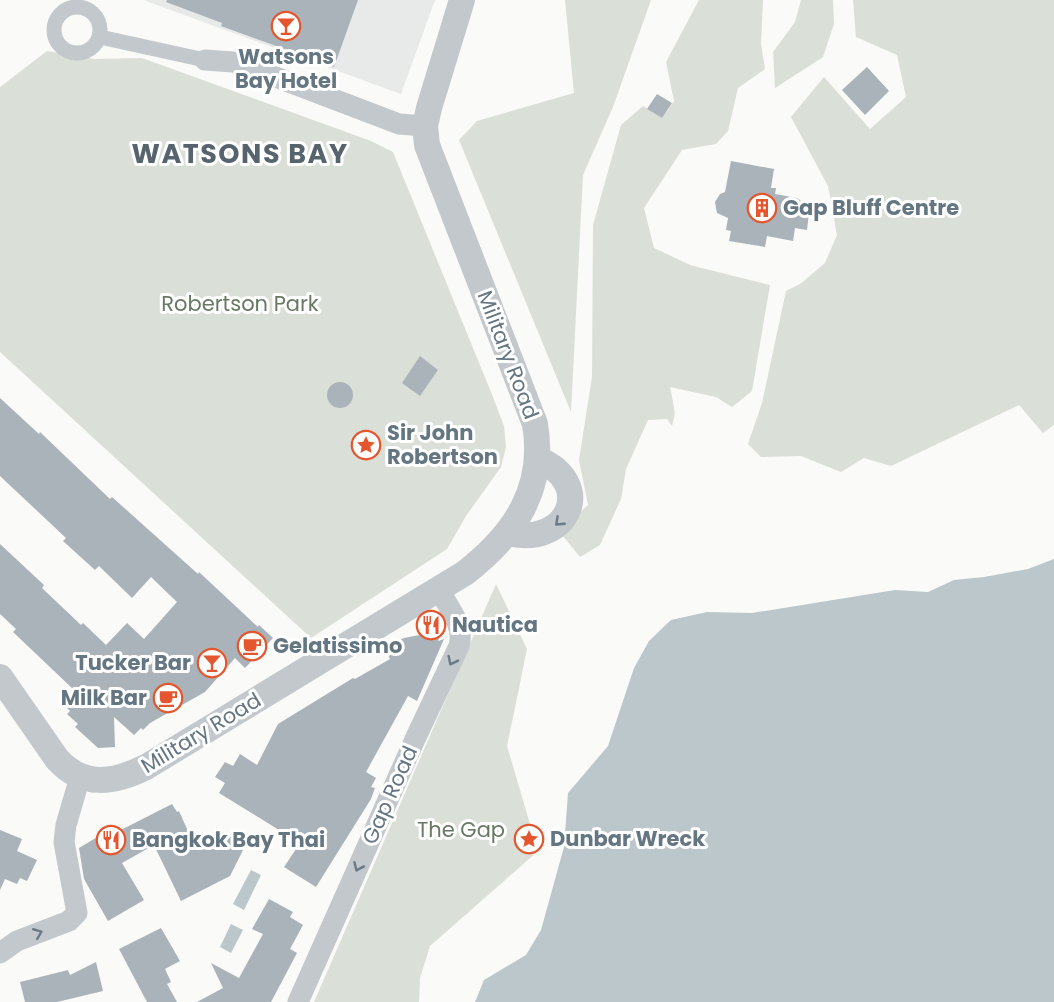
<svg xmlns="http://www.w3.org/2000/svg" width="1054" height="1002" font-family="Poppins,sans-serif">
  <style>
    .built { fill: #e8e9e9 }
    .green { fill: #dadfd7 }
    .water { fill: #bbc7cb }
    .building { fill: #aab3b9 }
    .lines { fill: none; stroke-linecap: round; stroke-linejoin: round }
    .pedestrian { stroke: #c3c8cc; stroke-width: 15 }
    .minor { stroke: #c3c8cc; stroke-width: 21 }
    .tertiary { stroke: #c3c8cc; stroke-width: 26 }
    .oneway { stroke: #6a7a87 }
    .labels { text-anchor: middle; stroke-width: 6; stroke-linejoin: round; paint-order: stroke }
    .poi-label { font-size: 21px; font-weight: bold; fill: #657683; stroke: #fff; text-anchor: start }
    .park-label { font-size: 21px; fill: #687a64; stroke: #fff }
    .street-label { font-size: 21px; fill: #657683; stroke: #fff }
    .district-label { font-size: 27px; font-weight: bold; letter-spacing: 1.5px; fill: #57646e; stroke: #fff }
  </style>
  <rect width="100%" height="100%" fill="#fafaf8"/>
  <!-- built -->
  <polygon class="built" points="143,0 435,0 401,94"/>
  <!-- green -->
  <g class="green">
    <polygon points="565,0 651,0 613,107 583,175 571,412 459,140 477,121 574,93"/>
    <polygon points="699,0 763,0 761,44 765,69 738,88 728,131 716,144 682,150 644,208 654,248 690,265 770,285 752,391 732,407 716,397 670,387 675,413 672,426 667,419 648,420 626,469 621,499 600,545 580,557 559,531 588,505 579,460 592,377 593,225 621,125 643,106 662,118 674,101 666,62"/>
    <polygon points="801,0 833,0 834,24 823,57 775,88 773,52 795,22"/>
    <polygon points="853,0 1054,0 1054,425 1043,433 1019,405 891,466 864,458 841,472 801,456 761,457 748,444 762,403 786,291 800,284 825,263 837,235 828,186 791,117 824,77 870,129 906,97 897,55 856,37"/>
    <polygon points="47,51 94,59 142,58 371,141 393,152 493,397 504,426 506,447 501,467 466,516 447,549 311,638 0,352 0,87"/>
    <polygon points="496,584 527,649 507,746 538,851 430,946 420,978 419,1002 314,1002"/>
  </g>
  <!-- water -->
  <g class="water">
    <polygon points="1054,559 1054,1002 475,1002 484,980 526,955 541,930 564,847 568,793 608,746 634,668 649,641 671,620 707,612 752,613 895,590 928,592 954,580 984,577 1028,569"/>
    <polygon points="251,870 261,875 244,910 233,904"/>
    <polygon points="231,924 243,930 231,953 220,947"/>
  </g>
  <!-- building -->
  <g class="building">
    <polygon points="167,0 358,0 334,67 221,26 222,23 166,2"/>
    <polygon points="867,67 889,91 865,115 842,90"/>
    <polygon points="657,94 672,103 662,118 647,109"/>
    <polygon points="731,161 774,169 771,188 776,188 775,194 797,198 805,204 809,213 807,230 795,228 793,241 767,236 765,247 729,241 731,231 726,230 728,218 717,213 715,202 720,194 725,192"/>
    <polygon points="420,356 438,370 420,396 402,383"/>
    <circle cx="340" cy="395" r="13"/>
    <polygon points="0,398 39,434 40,432 110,499 112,497 198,574 199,572 258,627 259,625 273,638 245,668 235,658 205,692 150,723 143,730 141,728 134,735 114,717 115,747 98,748 75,727 78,724 67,714 70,711 61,702 73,689 13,632 16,629 0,614 0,544 44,585 42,588 81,625 83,623 106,645 127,623 144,639 177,602 151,577 132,598 99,566 95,570 63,541 66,538 0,476"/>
    <polygon points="441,631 438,641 444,639 417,701 408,696 366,772 376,778 371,787 375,788 371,799 316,887 284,867 300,843 219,793 225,783 215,777 225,762 233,766 240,754 257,765 278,724 353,678 355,679 390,659 384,647 404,638"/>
    <polygon points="172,804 177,812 179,811 196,849 228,834 244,848 230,876 181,901 154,845 122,863 144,900 108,921 84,879 79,848 114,827 117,832"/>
    <polygon points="0,830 22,839 17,851 37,860 27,881 20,878 17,884 5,879 0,890"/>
    <polygon points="269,899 293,912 290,917 303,925 290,949 297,953 271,1002 197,1002 223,988 211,963 239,978 263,934 252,929"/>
    <polygon points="161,928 180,961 165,969 171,982 167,984 177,1002 147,1002 119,949"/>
    <polygon points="96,962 103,991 57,1002 25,1002 20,982 68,970 70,975"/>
  </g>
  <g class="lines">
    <!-- pedestrian -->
    <g class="pedestrian">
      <circle cx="77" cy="30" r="23"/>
      <polyline points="100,37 205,60"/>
    </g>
    <!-- minor -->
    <g class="minor">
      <polyline points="205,60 233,62 244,65 399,124 425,126"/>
      <polyline points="0,953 17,941 69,921 77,913 64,842 66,825 80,777"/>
      <path d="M298 1002 416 737 459 646C465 626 448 606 438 589"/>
    </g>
    <!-- tertiary -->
    <g class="tertiary">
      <path d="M508 533C566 548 598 485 538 459"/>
      <path d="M0 677 57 759C83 788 114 783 146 767L465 573C514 535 546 489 535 424L427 145 425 126 429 108 462 0"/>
    </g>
  </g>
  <!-- one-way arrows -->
  <defs><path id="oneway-chevron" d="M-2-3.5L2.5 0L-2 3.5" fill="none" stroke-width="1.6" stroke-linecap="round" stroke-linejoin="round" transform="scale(1.5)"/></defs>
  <g class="oneway">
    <use href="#oneway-chevron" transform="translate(559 522) rotate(137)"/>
    <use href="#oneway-chevron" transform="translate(452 661) rotate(116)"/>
    <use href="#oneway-chevron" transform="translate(358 867) rotate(114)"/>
    <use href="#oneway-chevron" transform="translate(38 933) rotate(-22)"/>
  </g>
  <!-- icons -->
  <defs>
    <g id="bar-ring" transform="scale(1.5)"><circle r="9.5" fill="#fff" stroke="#e4572e" stroke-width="1.5"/><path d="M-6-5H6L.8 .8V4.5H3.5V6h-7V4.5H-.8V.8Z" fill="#e4572e"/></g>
    <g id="building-ring" transform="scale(1.5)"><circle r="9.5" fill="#fff" stroke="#e4572e" stroke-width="1.5"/><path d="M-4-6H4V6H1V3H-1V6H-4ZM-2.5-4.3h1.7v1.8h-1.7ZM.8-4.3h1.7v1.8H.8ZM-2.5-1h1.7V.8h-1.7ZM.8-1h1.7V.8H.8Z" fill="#e4572e"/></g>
    <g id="sight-ring" transform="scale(1.5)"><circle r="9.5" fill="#fff" stroke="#e4572e" stroke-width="1.5"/><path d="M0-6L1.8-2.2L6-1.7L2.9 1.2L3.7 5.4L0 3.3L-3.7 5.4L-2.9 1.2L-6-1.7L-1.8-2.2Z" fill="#e4572e"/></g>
    <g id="restaurant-ring" transform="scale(1.5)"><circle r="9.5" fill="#fff" stroke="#e4572e" stroke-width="1.5"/><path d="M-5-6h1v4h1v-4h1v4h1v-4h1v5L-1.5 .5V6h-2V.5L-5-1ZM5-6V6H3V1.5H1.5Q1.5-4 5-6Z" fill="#e4572e"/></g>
    <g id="cafe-ring" transform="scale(1.5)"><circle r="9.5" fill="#fff" stroke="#e4572e" stroke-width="1.5"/><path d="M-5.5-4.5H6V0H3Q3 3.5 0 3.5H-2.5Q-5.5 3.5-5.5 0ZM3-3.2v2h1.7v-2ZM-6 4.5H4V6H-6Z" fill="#e4572e"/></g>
  </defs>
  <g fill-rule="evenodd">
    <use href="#bar-ring" x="286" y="26"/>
    <use href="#building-ring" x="762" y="208"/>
    <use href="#sight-ring" x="366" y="445"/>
    <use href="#restaurant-ring" x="431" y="625"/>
    <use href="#cafe-ring" x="252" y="646"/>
    <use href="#bar-ring" x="212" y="663"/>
    <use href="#cafe-ring" x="168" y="698"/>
    <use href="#sight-ring" x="529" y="839"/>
    <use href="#restaurant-ring" x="111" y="840"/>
  </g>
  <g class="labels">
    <!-- poi labels -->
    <g class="poi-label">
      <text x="286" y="64" text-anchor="middle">Watsons<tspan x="286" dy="24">Bay Hotel</tspan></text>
      <text x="783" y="215">Gap Bluff Centre</text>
      <text x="387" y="440">Sir John<tspan x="387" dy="24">Robertson</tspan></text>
      <text x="452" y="632">Nautica</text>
      <text x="273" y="653">Gelatissimo</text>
      <text x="191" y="670" text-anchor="end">Tucker Bar</text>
      <text x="147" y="705" text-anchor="end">Milk Bar</text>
      <text x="550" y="846">Dunbar Wreck</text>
      <text x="132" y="847">Bangkok Bay Thai</text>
    </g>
    <!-- park labels -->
    <g class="park-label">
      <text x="240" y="311">Robertson Park</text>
      <text x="461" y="837">The Gap</text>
    </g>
    <!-- street labels -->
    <g class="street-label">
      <text transform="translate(508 355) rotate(69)" y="7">Military Road</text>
      <text transform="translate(201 733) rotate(-31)" y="7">Military Road</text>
      <text transform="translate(390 795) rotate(-66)" y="7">Gap Road</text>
    </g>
    <!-- district labels -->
    <g class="district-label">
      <text x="240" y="163">WATSONS BAY</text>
    </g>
  </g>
</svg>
